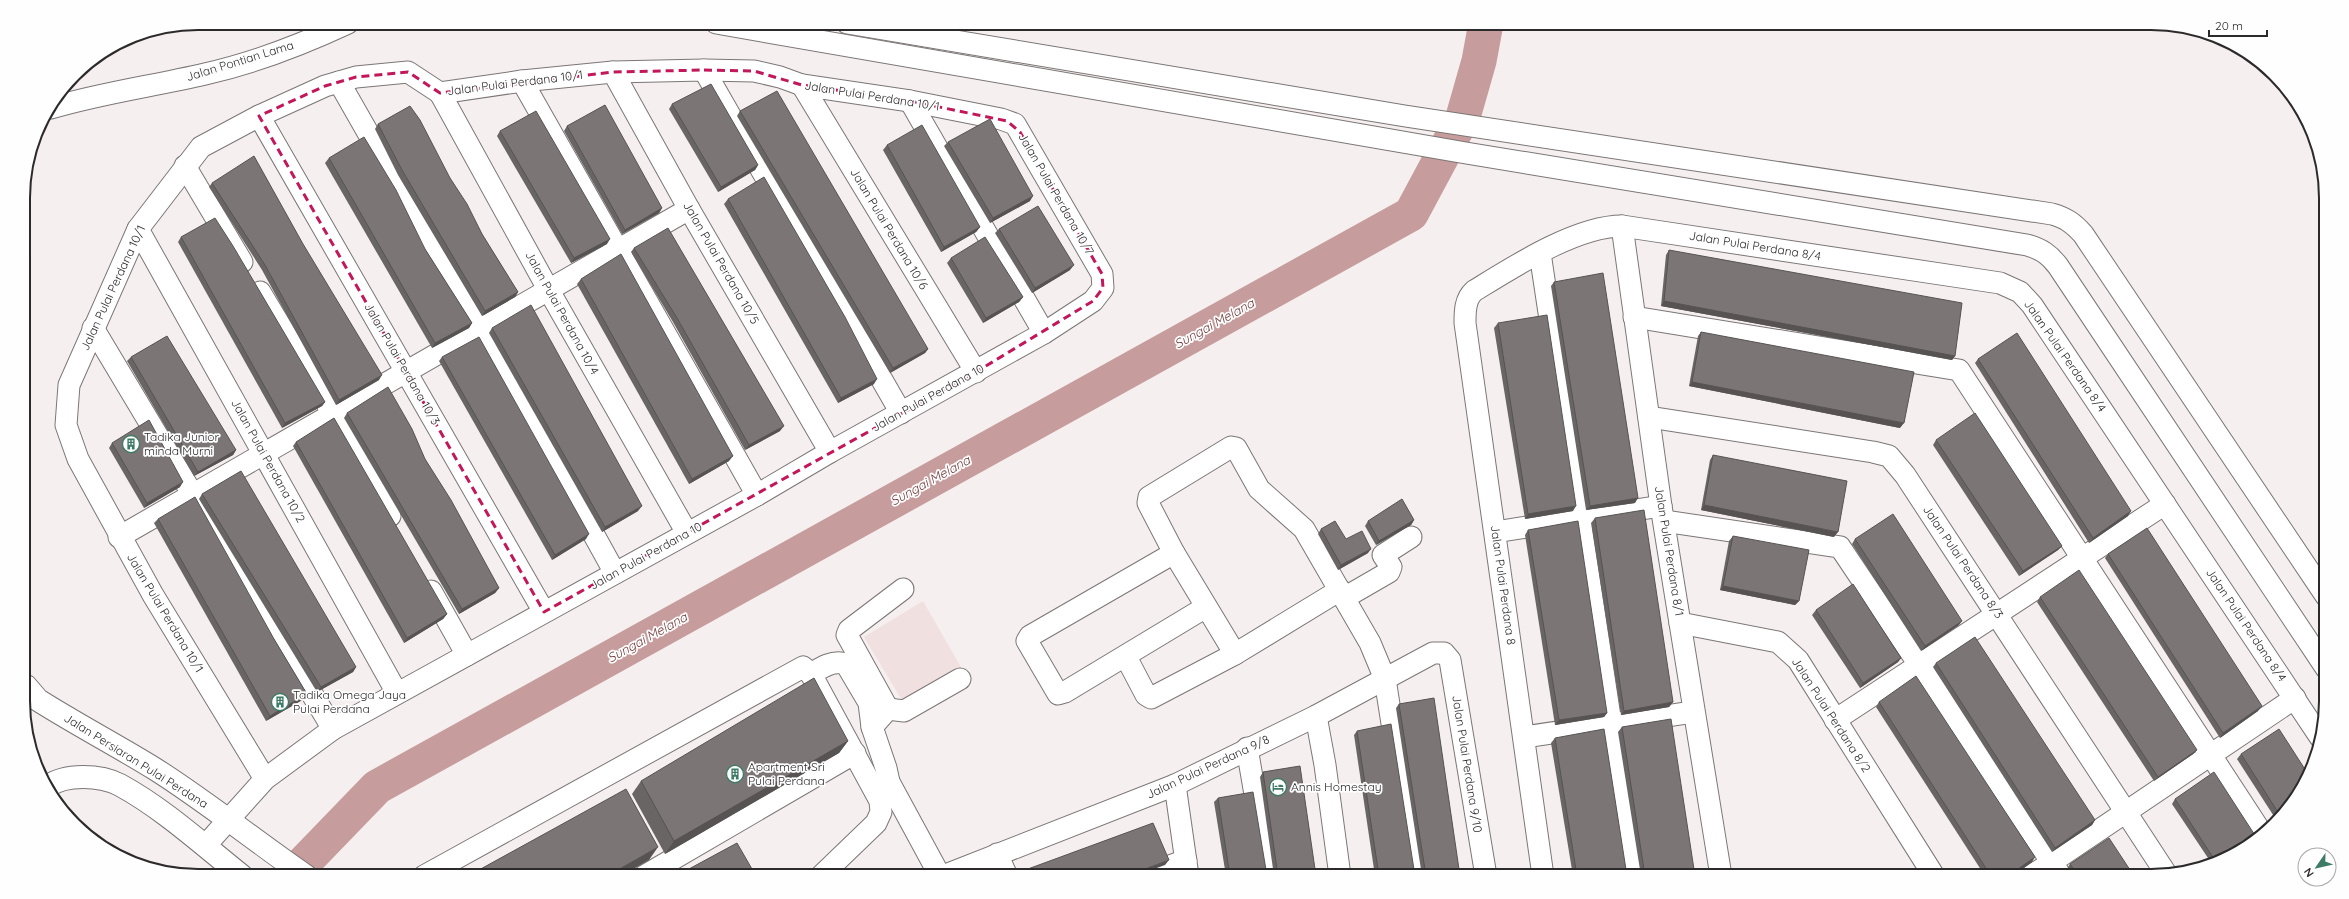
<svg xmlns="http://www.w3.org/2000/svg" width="2349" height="899" font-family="Quicksand,sans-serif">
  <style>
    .built { fill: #f0e1e0 }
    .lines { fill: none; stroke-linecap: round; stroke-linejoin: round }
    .river { stroke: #c69d9c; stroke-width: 35 }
    .minor-casing { stroke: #7c7676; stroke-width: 23 }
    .major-casing { stroke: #7c7676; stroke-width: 24 }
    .minor { stroke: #fff; stroke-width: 21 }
    .major { stroke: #fff; stroke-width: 22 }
    .wall { fill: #6a6565 }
    .shaded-wall { fill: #565352 }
    .building { fill: #7b7675; stroke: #565352 }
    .marked { fill: none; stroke: #c2185b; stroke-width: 3; stroke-dasharray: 8 5; stroke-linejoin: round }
    .labels { text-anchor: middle; stroke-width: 3.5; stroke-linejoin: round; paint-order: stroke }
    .street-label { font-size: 12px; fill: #2c2a2a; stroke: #fefefe }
    .poi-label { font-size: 12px; fill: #2c2a2a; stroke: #fefefe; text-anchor: start }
    .water-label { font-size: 13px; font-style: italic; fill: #733b3c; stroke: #fefefe }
    .rim { fill: none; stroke: #2c2a2a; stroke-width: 2 }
  </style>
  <rect width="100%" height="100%" fill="#f6efef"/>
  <!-- built -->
  <polygon class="built" points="923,601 962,669 903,702 864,637"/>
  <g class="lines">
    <!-- river -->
    <polyline class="river" points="291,876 377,787 1411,214 1463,117 1479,61 1486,23"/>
    <!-- minor casing -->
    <g class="minor-casing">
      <g id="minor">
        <path d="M716 23 1466 153 2027 245C2041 249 2049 254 2058 266L2326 668"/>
        <path d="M847 23 1405 116 2052 214C2066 218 2073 223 2083 234L2326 596"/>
        <polyline points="704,70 901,413"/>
        <polyline points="613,72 689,209 830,452"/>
        <polyline points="522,81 757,495"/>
        <polyline points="339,82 480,329 615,573"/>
        <polyline points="802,85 976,372"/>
        <polyline points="440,93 548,289 687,533"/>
        <polyline points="910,101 1044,333"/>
        <path d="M51 108C101 93 154 86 205 74 254 63 303 44 348 23"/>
        <polyline points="259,116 544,612"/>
        <polyline points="185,166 242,262"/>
        <polyline points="1622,226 1661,506 1721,876"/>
        <polyline points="138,229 397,693"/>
        <polyline points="1540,253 1634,876"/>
        <polyline points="260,292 333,414 390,516"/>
        <polyline points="1634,317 1959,370 2263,835"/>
        <polyline points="93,328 333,729"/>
        <polyline points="1649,417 1873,452 1889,456 1905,475 2167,875"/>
        <polyline points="1664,521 1840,547 2061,876"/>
        <polyline points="1495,532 1661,506"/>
        <polyline points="119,537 689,209"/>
        <polyline points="1174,553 1030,636 1027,641 1058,694 1065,692 1206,607"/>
        <polyline points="431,591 467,655"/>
        <polyline points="1344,598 1389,572 1391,567 1383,555 1411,537"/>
        <polyline points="1680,623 1778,642 1798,660 1934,876"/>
        <polyline points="1235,654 1174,553 1148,503 1149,497 1231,447 1236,448 1259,489 1304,529 1370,643 1385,679 1416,876"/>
        <polyline points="1126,657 1146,695 1151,698 1235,654 1340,590"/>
        <path d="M811 674C822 667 833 660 846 664L869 703 872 727 886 768 889 782 880 801"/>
        <polyline points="888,709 904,711 960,679"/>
        <polyline points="1316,716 1325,765 1340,876"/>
        <polyline points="1835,720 2165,504"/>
        <polyline points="872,727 888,709 847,635 849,630 903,589"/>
        <polyline points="1524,737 1693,712"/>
        <polyline points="1247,748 1269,876"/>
        <polyline points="889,782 940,876"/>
        <polyline points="1175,785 1188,876"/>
        <polyline points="205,846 265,779 333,729 757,495 830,452 1044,333 1093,301 1103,288 1102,274 1015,124 1001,119 910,101 802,85 780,77 754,71 704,70 613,72 522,81 440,93 408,72 356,77 325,86 259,116 201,147 138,229 69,385 66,425 78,459 153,595 265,779"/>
        <polyline points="997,854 1007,876"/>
        <polyline points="424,876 803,667 811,674 880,801 881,812 876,823 821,876"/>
        <polyline points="644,876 855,753"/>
        <polyline points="943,876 1175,785 1316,716 1433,653 1444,653 1450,660 1486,876"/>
        <polyline points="1142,876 1186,860"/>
        <path d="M1543 876 1465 323C1465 312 1465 299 1474 291 1513 267 1576 226 1622 226L2000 283 2020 292 2032 305 2320 737"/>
        <polyline points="2031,876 2295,698"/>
      </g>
    </g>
    <!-- major casing -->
    <g class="major-casing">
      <g id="major">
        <path d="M26 686 38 700C76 724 116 745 155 769 207 802 255 841 306 876"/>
        <path d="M47 787C65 773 101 775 120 785 164 809 203 845 242 876"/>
      </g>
    </g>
    <!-- minor -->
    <use href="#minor" class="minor"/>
    <!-- major -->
    <use href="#major" class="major"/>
  </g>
  <!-- wall -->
  <g class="wall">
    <polygon points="672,104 758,165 755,170 718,192 669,109"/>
    <polygon points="740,111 928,349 925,353 890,373 737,116"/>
    <polygon points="378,124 450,178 482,234 518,292 515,297 482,316 398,175 375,129"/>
    <polygon points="567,126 662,208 659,213 622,234 564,131"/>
    <polygon points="500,131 607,244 571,263 497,136"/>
    <polygon points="948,142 1030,201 990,223 944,146"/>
    <polygon points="887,145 980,227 976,232 941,252 883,150"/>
    <polygon points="329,158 425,249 472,323 469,328 432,348 325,163"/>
    <polygon points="212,183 379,380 336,405 262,270 209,187"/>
    <polygon points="728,199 874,384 838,403 724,204"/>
    <polygon points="999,229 1070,270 1032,293 995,233"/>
    <polygon points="181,237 325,402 322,406 282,428 178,242"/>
    <polygon points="634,248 780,431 745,450 673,322 631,252"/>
    <polygon points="1669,250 1955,356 1952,360 1661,306 1666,255"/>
    <polygon points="951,258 1023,297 1019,302 983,323 947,263"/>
    <polygon points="581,279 729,461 689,484 577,284"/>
    <polygon points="1554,282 1635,503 1586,510 1551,286"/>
    <polygon points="1498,323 1573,511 1525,519 1494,328"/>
    <polygon points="492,328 638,511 602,532 489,333"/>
    <polygon points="1701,332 1900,428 1689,386 1698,336"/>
    <polygon points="131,357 236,450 233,455 194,476 127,361"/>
    <polygon points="442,357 586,539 552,560 439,361"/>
    <polygon points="1978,359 2128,516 2089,543 1975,363"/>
    <polygon points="347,413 425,459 499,588 495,593 459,614 344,418"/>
    <polygon points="1936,440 2062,546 2058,550 2019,576 1933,445"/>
    <polygon points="296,442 447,614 443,619 404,643 293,446"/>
    <polygon points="112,443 180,487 144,508 109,448"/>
    <polygon points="1713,455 1834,537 1701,510 1710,460"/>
    <polygon points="202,494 356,667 353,672 317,692 199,499"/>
    <polygon points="1595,518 1673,702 1669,707 1621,715 1591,523"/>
    <polygon points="158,519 274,639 307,694 304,699 266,721 154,523"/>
    <polygon points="1414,520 1411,525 1376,545 1365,526 1368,521"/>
    <polygon points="1321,529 1346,539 1368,553 1338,570 1318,534"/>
    <polygon points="1528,530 1607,713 1604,717 1555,725 1525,535"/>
    <polygon points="1733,536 1799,601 1795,605 1720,590 1729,541"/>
    <polygon points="1855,539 1959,625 1921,651 1852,544"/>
    <polygon points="2108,554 2258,711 2220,738 2105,558"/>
    <polygon points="2040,597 2193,754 2154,781 2037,602"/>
    <polygon points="1816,610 1901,658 1898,662 1860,688 1812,615"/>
    <polygon points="1936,663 2095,820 2092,825 2052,852 1933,667"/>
    <polygon points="1879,702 2032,862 2012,876 1985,876 1876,707"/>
    <polygon points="1399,704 1460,876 1422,876 1396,708"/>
    <polygon points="1622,727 1695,876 1641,876 1618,732"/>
    <polygon points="1357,731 1415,876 1375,876 1354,735"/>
    <polygon points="1555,738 1627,876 1573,876 1551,743"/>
    <polygon points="848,741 839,753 665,854 632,794 641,781"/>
    <polygon points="2241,754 2290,807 2277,821 2237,759"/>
    <polygon points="1263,772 1316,876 1274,876 1260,777"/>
    <polygon points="1218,798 1267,876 1226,876 1214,802"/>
    <polygon points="2175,799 2258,840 2212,864 2172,804"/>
    <polygon points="2070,864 2134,876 2071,876 2067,869"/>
  </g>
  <!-- shaded-wall -->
  <g class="shaded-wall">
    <polygon points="758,165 755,170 718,192 721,187"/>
    <polygon points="1033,196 1030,201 990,223 993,218"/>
    <polygon points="662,208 659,213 622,234 625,230"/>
    <polygon points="980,227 976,232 941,252 944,247"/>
    <polygon points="610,239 607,244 571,263 574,258"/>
    <polygon points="1074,265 1070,270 1032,293 1035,288"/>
    <polygon points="518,292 515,297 482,316 485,311"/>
    <polygon points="1023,297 1019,302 983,323 986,318"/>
    <polygon points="1664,301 1955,356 1952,360 1661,306"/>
    <polygon points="472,323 469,328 432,348 435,343"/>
    <polygon points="928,349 925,353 890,373 893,368"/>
    <polygon points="382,375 379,380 336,405 339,400"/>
    <polygon points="877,379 874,384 838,403 841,398"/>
    <polygon points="1692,382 1904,423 1900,428 1689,386"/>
    <polygon points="325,402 322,406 282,428 285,423"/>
    <polygon points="784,426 780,431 745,450 749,445"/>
    <polygon points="236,450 233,455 194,476 198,472"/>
    <polygon points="733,456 729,461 689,484 692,479"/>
    <polygon points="183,482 180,487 144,508 147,503"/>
    <polygon points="1638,498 1635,503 1586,510 1590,506"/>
    <polygon points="1704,505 1838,532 1834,537 1701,510"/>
    <polygon points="642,506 638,511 602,532 605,527"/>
    <polygon points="1576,506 1573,511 1525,519 1528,514"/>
    <polygon points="2131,511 2128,516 2089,543 2093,538"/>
    <polygon points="1414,520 1411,525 1376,545 1379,541"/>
    <polygon points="589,534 586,539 552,560 555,555"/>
    <polygon points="2062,546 2058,550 2019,576 2023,571"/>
    <polygon points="1371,549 1368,553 1338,570 1341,565"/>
    <polygon points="1723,586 1799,601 1795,605 1720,590"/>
    <polygon points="499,588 495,593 459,614 462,609"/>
    <polygon points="447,614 443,619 404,643 407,638"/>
    <polygon points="1962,621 1959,625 1921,651 1925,646"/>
    <polygon points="1901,658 1898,662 1860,688 1863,683"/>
    <polygon points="356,667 353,672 317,692 321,687"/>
    <polygon points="307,694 304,699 266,721 270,716"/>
    <polygon points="1673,702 1669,707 1621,715 1624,711"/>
    <polygon points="2262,706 2258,711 2220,738 2223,733"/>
    <polygon points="1607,713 1604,717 1555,725 1559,720"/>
    <polygon points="848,741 839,753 665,854 674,841"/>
    <polygon points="2197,750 2193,754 2154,781 2158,777"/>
    <polygon points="2095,820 2092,825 2052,852 2055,848"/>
    <polygon points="658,847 649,860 621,876 607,876"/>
    <polygon points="2035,857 2032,862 2012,876 2008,876"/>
    <polygon points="1169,860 1165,865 1135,876 1126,876"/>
  </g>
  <!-- building -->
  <g class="building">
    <polygon points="711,84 758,165 721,187 672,104"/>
    <polygon points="777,91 928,349 893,368 740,111"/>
    <polygon points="605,105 662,208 625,230 567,126"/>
    <polygon points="410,106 420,120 450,178 467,204 482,234 518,292 485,311 402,170 378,124"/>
    <polygon points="536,111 610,239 574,258 500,131"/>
    <polygon points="990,119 1033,196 993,218 948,142"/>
    <polygon points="922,125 980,227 944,247 887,145"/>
    <polygon points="364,137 396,190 425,249 472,323 435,343 329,158"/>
    <polygon points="254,156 303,244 382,375 339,400 265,265 212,183"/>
    <polygon points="764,177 845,317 877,379 841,398 728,199"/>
    <polygon points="1038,206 1074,265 1035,288 999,229"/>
    <polygon points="215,218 233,246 325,402 285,423 181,237"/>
    <polygon points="668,228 784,426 749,445 677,318 634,248"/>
    <polygon points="985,237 1023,297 986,318 951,258"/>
    <polygon points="1669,250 1962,303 1955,356 1664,301"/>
    <polygon points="621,254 733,456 692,479 581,279"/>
    <polygon points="1603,273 1638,498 1590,506 1554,282"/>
    <polygon points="531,305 642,506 605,527 492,328"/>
    <polygon points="1547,315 1576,506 1528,514 1498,323"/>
    <polygon points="1701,332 1914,372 1904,423 1692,382"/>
    <polygon points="2017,333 2131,511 2093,538 1978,359"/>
    <polygon points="167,336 236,450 198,472 131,357"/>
    <polygon points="479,337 589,534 555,555 442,357"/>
    <polygon points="388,387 412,429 425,459 451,500 499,588 462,609 347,413"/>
    <polygon points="1975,413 2062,546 2023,571 1936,440"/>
    <polygon points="334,418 447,614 407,638 296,442"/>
    <polygon points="149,420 183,482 147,503 112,443"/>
    <polygon points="1713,455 1847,481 1838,532 1704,505"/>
    <polygon points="241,471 356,667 321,687 202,494"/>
    <polygon points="195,497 274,639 307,694 270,716 158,519"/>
    <polygon points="1402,499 1414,520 1379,541 1368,521"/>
    <polygon points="1644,510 1673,702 1624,711 1595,518"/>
    <polygon points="1893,514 1962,621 1925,646 1855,539"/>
    <polygon points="1335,521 1346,539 1362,531 1371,549 1341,565 1321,529"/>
    <polygon points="1578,521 1607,713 1559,720 1528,530"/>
    <polygon points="2147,528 2262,706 2223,733 2108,554"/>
    <polygon points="1733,536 1809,550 1799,601 1723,586"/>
    <polygon points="2079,570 2197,750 2158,777 2040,597"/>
    <polygon points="1853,584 1901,658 1863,683 1816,610"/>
    <polygon points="1975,637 2095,820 2055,848 1936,663"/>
    <polygon points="1916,676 2035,857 2008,876 1991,876 1879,702"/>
    <polygon points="814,678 848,741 674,841 641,781"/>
    <polygon points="1434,698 1460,876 1426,876 1399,704"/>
    <polygon points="1671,719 1695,876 1645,876 1622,727"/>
    <polygon points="1391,724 1415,876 1379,876 1357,731"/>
    <polygon points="1604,729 1627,876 1577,876 1555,738"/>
    <polygon points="2279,729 2308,774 2290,807 2281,817 2241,754"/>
    <polygon points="1300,766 1316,876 1278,876 1263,772"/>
    <polygon points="2214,772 2258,840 2216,862 2175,799"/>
    <polygon points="626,789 658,847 607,876 468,876"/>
    <polygon points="1253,792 1267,876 1230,876 1218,798"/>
    <polygon points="1153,823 1169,860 1126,876 1018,876 1017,873"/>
    <polygon points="2109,838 2134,876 2078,876 2070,864"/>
    <polygon points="737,843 756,876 676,876"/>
  </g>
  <!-- marked area -->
  <path class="marked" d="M704 70 754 71 802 85 910 101 1007 121 1020 132 1102 274 1103 288 1093 301 976 372 544 612 259 116 325 86 356 77 408 72 440 93 613 72Z"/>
  <!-- icons -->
  <defs>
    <g id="building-ring" transform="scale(0.9)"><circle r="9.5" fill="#fefefe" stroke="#3d7b67" stroke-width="1.5"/><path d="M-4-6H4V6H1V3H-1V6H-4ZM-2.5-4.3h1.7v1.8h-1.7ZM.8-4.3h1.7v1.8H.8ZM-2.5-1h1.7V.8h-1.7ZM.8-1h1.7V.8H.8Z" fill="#3d7b67"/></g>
    <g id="hotel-ring" transform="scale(0.9)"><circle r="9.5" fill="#fefefe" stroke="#3d7b67" stroke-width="1.5"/><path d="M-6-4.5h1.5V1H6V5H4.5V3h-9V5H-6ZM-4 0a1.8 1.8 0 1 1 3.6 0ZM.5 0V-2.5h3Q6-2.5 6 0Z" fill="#3d7b67"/></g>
  </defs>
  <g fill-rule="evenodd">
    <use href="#building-ring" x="131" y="444"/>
    <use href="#building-ring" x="280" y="702"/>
    <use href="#building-ring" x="735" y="774"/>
    <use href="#hotel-ring" x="1278" y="787"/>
  </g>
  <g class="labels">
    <!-- street labels -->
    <g class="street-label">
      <text transform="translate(240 61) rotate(-17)" y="4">Jalan Pontian Lama</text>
      <text transform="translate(515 83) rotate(-7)" y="4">Jalan Pulai Perdana 10/1</text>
      <text transform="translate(872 96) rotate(9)" y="4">Jalan Pulai Perdana 10/1</text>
      <text transform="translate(1056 194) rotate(60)" y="4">Jalan Pulai Perdana 10/7</text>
      <text transform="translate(889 229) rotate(59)" y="4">Jalan Pulai Perdana 10/6</text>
      <text transform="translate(1755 246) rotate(9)" y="4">Jalan Pulai Perdana 8/4</text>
      <text transform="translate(721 263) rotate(60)" y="4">Jalan Pulai Perdana 10/5</text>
      <text transform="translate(113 288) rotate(-65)" y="4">Jalan Pulai Perdana 10/1</text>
      <text transform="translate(562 313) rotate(61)" y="4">Jalan Pulai Perdana 10/4</text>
      <text transform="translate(2065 356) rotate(55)" y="4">Jalan Pulai Perdana 8/4</text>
      <text transform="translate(402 364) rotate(60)" y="4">Jalan Pulai Perdana 10/3</text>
      <text transform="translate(928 398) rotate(-29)" y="4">Jalan Pulai Perdana 10</text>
      <text transform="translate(268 461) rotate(61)" y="4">Jalan Pulai Perdana 10/2</text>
      <text transform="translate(1669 551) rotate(81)" y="4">Jalan Pulai Perdana 8/1</text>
      <text transform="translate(646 556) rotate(-29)" y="4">Jalan Pulai Perdana 10</text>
      <text transform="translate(1963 562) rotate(56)" y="4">Jalan Pulai Perdana 8/3</text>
      <text transform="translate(1503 585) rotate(82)" y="4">Jalan Pulai Perdana 8</text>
      <text transform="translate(165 613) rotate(59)" y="4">Jalan Pulai Perdana 10/1</text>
      <text transform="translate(2246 625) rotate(56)" y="4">Jalan Pulai Perdana 8/4</text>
      <text transform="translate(1831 715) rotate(57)" y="4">Jalan Pulai Perdana 8/2</text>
      <text transform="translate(136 761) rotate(32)" y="4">Jalan Persiaran Pulai Perdana</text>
      <text transform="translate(1467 764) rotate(81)" y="4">Jalan Pulai Perdana 9/10</text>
      <text transform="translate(1208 767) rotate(-25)" y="4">Jalan Pulai Perdana 9/8</text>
    </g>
    <!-- poi labels -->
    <g class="poi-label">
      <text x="144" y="441">Tadika Junior<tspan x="144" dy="14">minda Murni</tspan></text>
      <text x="293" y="699">Tadika Omega Jaya<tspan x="293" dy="14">Pulai Perdana</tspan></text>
      <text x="748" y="771">Apartment Sri<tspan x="748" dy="14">Pulai Perdana</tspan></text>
      <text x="1291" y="791">Annis Homestay</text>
    </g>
    <!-- water labels -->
    <g class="water-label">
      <text transform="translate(1214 323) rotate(-29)" y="5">Sungai Melana</text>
      <text transform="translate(930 480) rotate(-29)" y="5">Sungai Melana</text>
      <text transform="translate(647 637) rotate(-29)" y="5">Sungai Melana</text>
    </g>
  </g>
  <!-- crop -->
  <path d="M0 0H2349V899H0ZM198 30H2151A168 168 0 0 1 2319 198V701A168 168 0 0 1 2151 869H198A168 168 0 0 1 30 701V198A168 168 0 0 1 198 30Z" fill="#fefefe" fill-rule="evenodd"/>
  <path class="rim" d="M198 30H2151A168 168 0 0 1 2319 198V701A168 168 0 0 1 2151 869H198A168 168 0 0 1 30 701V198A168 168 0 0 1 198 30Z"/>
  <!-- north arrow -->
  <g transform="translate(2317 867) rotate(236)"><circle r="19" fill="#fefefe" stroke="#aaa9a9"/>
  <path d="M0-3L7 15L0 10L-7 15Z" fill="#3d7b67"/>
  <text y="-6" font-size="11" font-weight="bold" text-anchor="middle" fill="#2c2a2a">N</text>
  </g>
  <!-- scale -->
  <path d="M2209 30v6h58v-6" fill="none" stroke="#2c2a2a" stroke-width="2"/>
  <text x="2215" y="30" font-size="12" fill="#2c2a2a" stroke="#fefefe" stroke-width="3" paint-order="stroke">20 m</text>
</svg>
